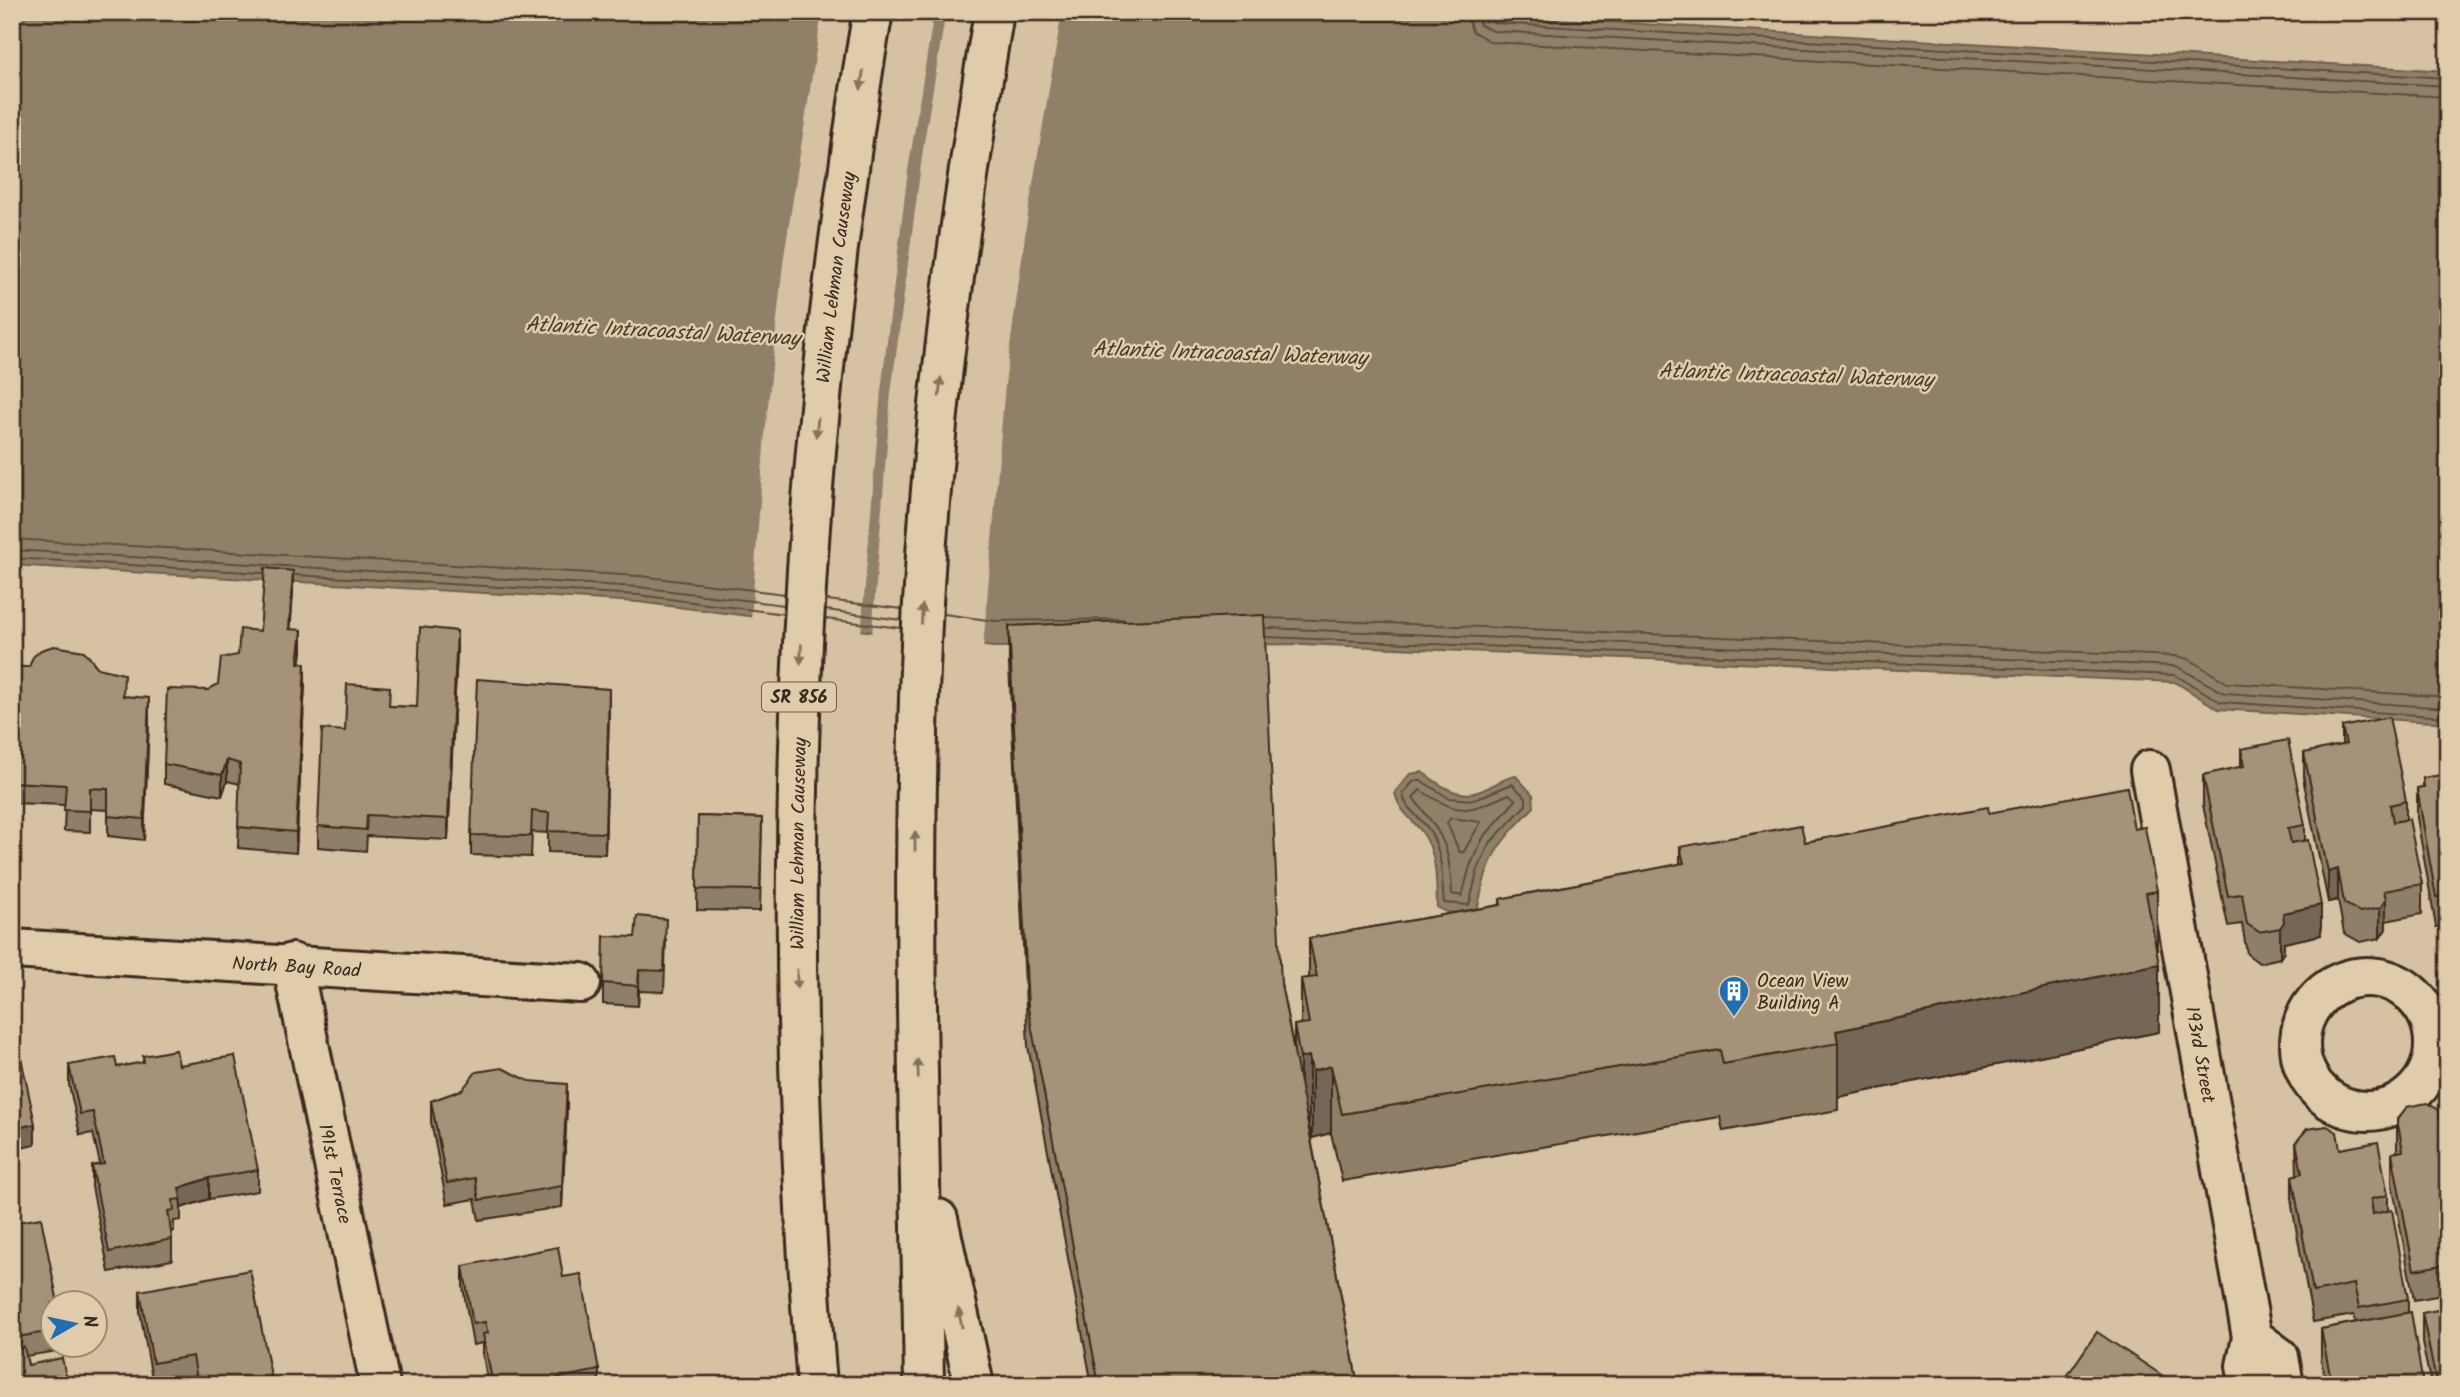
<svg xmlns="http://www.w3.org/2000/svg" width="2460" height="1397" font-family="Kalam,sans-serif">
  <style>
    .water { fill: #918068; stroke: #6f5e4a; stroke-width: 2 }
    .pier { fill: #d6c1a2 }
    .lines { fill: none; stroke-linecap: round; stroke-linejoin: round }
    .shore { stroke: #5d4c3c; stroke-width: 2 }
    .minor-casing { stroke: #3b2a1e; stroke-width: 44 }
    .highway-casing { stroke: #3b2a1e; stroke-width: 44 }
    .minor { stroke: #e0cbaa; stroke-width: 38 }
    .highway { stroke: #e0cbaa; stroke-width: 38 }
    .wall { fill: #8f7e67; stroke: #3b2a1e; stroke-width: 2 }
    .shaded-wall { fill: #746654; stroke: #3b2a1e; stroke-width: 2 }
    .building { fill: #a69278; stroke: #3b2a1e; stroke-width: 2 }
    .oneway { fill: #85725d }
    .labels { text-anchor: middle; stroke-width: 5; stroke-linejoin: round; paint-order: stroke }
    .shield { fill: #e0cbaa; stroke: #6c5a48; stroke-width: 2 }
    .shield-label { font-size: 18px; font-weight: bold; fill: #3b2a1e }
    .street-label { font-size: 19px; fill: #3b2a1e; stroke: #e0cbaa }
    .poi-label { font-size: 19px; fill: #3b2a1e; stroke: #e0cbaa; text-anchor: start }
    .water-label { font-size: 21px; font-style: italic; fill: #4c3b2d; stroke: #e0cbaa }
  </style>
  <rect width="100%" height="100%" fill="#d6c1a2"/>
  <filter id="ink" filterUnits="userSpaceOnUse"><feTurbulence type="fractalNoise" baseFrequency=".0143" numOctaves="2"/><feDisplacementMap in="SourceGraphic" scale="14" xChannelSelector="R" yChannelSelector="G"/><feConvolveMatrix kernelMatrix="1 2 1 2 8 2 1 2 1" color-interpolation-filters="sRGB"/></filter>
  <g filter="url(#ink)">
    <!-- water -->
    <g class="water">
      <polygon points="12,12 1436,12 2448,71 2448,723 2218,709 2175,682 1302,644 993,647 638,602 12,565"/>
      <path d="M1422 772C1437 783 1454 797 1474 793 1488 791 1500 778 1516 776L1533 795 1534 807C1497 845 1488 855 1478 907 1465 915 1449 915 1437 907 1436 881 1438 854 1422 832 1411 818 1398 810 1395 792L1410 774Z"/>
    </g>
    <!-- pier -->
    <g class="pier">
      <polygon points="822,12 934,12 908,170 881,390 861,634 751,620 765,434 783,263"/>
      <polygon points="946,12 1062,12 1028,213 1005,384 983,649 872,635 891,393 924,142"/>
    </g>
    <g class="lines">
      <!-- shore -->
      <g class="shore">
        <polyline points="1466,12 1472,31 1491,42 2448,97"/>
        <polyline points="1477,12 1480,25 1493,31 2448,86"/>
        <polyline points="1486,12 1487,19 1494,23 2448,78"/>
        <polyline points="12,539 640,576 785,594"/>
        <polyline points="12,550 639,587 784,605"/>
        <polyline points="12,558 263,573"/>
        <polyline points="295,575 639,595 784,614"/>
        <polyline points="827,600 902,609"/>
        <polyline points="826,610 901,620"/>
        <polyline points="944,614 995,621 1124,619"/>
        <polyline points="1266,618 2176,656 2189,659 2227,683 2448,697"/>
        <polyline points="826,619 901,628"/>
        <polyline points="1267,628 2176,666 2224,693 2448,708"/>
        <polyline points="1267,637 2175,675 2221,702 2448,717"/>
        <path d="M1420 780 1449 798 1473 800 1512 784 1526 798V805L1490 843 1478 869 1469 905 1444 903C1441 876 1444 859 1431 833 1424 819 1403 809 1403 793L1414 781Z"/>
        <path d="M1420 790C1461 816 1466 813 1509 794L1516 800 1483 838 1470 866 1462 896 1452 894C1450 845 1443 835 1413 798Z"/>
        <polygon points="1451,818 1481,822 1463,853 1459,851 1447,823"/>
      </g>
      <!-- minor casing -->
      <g class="minor-casing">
        <g id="minor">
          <path id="s1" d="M2150 770 2252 1337 2246 1366 2250 1385"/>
          <path id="s2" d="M12 949 581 983"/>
          <path id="s3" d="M292 963 380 1385"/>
          <circle cx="2367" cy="1044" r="67"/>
          <polyline points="2252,1337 2279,1357 2284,1385"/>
        </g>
      </g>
      <!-- highway casing -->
      <g class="highway-casing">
        <g id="highway">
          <polyline points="938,1219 974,1385"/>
          <path id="s4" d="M817 1385C785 996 789 605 842 218 852 149 860 80 873 12"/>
          <path d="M924 1385C920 1124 909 864 923 603 934 404 961 208 994 12"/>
        </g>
      </g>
      <!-- minor -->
      <use href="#minor" class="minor"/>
      <!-- highway -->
      <use href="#highway" class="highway"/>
    </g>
    <!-- wall -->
    <g class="wall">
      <polygon points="293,592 290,629 302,651 300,663 305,684 296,853 238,848 240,784 227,781 222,796 164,784 164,764 208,690 218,684 238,655 260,631"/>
      <polygon points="1009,626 1281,984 1294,1050 1294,1025 1301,1024 1301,979 1309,978 1309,938 1500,905 1500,899 1680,864 1680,847 1805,842 1989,813 2134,829 2157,891 2157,950 2159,1032 1838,1097 1838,1110 1723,1131 1720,1117 1342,1181 1331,1133 1312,1138 1308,1123 1358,1385 1092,1385 1028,1046 1009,664"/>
      <polygon points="457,651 448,840 367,836 366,851 318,847 318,826 345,731 390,706 417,707"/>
      <polygon points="29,667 98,668 124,697 149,719 144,840 108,836 108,810 90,809 90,832 64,831 65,805 12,803 12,726"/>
      <polygon points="609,710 605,854 548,852 548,833 532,832 531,857 471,855 471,835"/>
      <polygon points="2342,727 2406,801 2406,819 2422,884 2422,914 2386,921 2386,929 2380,938 2360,942 2344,933 2338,900 2328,902 2304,783 2304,753 2342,745"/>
      <polygon points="2241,749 2305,825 2305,841 2321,935 2284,943 2284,952 2280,958 2259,963 2247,954 2242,924 2228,926 2203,805 2203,775 2241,767"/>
      <polygon points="2448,774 2448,925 2436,927 2417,818 2417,788 2423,787 2423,778"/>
      <polygon points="698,816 762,818 760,911 697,910"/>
      <polygon points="666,940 664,992 639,991 638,1006 603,1004 603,983"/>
      <polygon points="143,1056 179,1065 258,1170 258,1191 209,1199 181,1208 181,1220 174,1221 174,1231 171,1231 172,1239 172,1260 109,1272 92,1187 92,1166 100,1164 93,1133 80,1135 69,1085 69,1065 117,1067 143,1063"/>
      <polygon points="462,1090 567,1105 562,1207 479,1220 475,1199 447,1204 431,1122 431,1101"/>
      <polygon points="2397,1119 2442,1127 2448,1125 2448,1294 2414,1300 2392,1183 2392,1153 2397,1152"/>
      <polygon points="2296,1142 2340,1149 2388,1195 2388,1211 2408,1299 2408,1312 2423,1385 2326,1385 2321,1359 2321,1329 2356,1322 2354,1315 2313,1322 2292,1206 2292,1176 2297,1175"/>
      <polygon points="12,1223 52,1303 52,1345 64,1345 64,1350 26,1356 28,1365 12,1385"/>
      <polygon points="463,1266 563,1277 599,1370 599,1385 488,1385 483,1355 483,1343 473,1345 463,1287"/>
      <polygon points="140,1291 272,1381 272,1385 194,1385 193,1376 153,1384 140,1312"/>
      <polygon points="2422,1313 2448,1385 2431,1385 2422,1343"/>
    </g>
    <!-- shaded-wall -->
    <g class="shaded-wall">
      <polygon points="293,571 293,592 289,650 289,629"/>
      <polygon points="302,630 302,651 298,684 298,663"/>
      <polygon points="457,631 457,651 448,840 448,819"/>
      <polygon points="305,664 305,684 296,853 296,832"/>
      <polygon points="609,689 609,710 605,854 605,833"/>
      <polygon points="149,698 149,719 144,840 144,819"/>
      <polygon points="227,760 227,781 222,796 222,775"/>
      <polygon points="2338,869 2338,900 2328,902 2328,872"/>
      <polygon points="2386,899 2386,929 2380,938 2380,908"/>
      <polygon points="2321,905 2321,935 2284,943 2284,952 2280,958 2280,928 2283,913"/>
      <polygon points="2159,964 2159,1032 1838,1097 1838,1043 1836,1031"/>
      <polygon points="639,970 639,991 638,1006 638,986"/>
      <polygon points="1309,1056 1309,1123 1300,1125 1300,1058"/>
      <polygon points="1331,1066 1331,1133 1312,1138 1312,1071"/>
      <polygon points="567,1084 567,1105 562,1207 562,1186"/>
      <polygon points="35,1124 35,1145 12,1150 12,1129"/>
      <polygon points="209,1178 209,1199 181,1208 179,1188"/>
    </g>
    <!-- building -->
    <g class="building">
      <polygon points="265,568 293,571 289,629 302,630 298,663 305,664 296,832 238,827 240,764 227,760 222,775 164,764 167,689 208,690 218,684 221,658 238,655 240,629 260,631"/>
      <polygon points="1264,615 1281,984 1358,1385 1099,1385 1028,1008 1009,626"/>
      <polygon points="420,627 457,631 448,819 367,815 366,830 318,826 322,729 345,731 347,684 390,687 389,706 417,707"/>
      <polygon points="54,646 84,651 98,668 124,674 123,696 149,698 144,819 108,816 108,789 90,788 90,811 64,810 66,785 12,782 12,726 16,667 29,667 33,657 41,650"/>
      <polygon points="477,679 609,689 605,833 548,831 549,813 532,811 531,836 471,835"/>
      <polygon points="2389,717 2406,801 2390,805 2393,822 2409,819 2422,884 2384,891 2386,899 2380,908 2360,912 2344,903 2338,869 2328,872 2304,753 2346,744 2342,727"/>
      <polygon points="2288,740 2305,825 2288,828 2291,843 2308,840 2321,905 2283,913 2284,922 2280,928 2259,932 2247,924 2242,894 2228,896 2203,775 2244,766 2241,749"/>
      <polygon points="2448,774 2448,895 2436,897 2417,788 2424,787 2423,778"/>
      <polygon points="2127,787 2134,829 2145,827 2157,891 2146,893 2159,964 1836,1031 1838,1043 1723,1064 1720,1050 1342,1114 1331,1066 1312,1071 1309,1056 1300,1058 1294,1025 1309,1023 1301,979 1317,977 1309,938 1501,905 1500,899 1684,863 1680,847 1801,825 1805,842 1988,807 1989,813"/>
      <polygon points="698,816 762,818 760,890 697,889"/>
      <polygon points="637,916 666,919 664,971 639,970 638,986 603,983 604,936 635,937"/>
      <polygon points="18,1043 35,1124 12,1129 12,1044"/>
      <polygon points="176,1050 179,1065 235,1056 258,1170 209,1178 179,1188 181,1199 173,1200 174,1210 168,1211 172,1239 109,1252 92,1166 104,1164 93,1112 80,1114 69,1065 115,1057 117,1067 144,1062 143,1056"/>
      <polygon points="502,1068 529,1081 567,1084 562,1186 479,1200 475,1178 447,1183 431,1101 462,1090 476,1072"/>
      <polygon points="2427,1103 2439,1110 2442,1127 2448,1125 2448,1264 2414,1270 2392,1153 2403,1151 2397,1119 2407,1107"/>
      <polygon points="2327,1126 2337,1132 2340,1149 2378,1142 2388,1195 2371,1199 2373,1214 2392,1210 2408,1299 2359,1308 2354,1284 2313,1292 2292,1176 2302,1173 2296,1142 2307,1129"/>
      <polygon points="41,1218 58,1303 52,1303 52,1331 12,1338 12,1223"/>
      <polygon points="558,1247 563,1277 581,1274 599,1370 524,1385 493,1385 483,1334 488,1333 485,1322 473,1324 463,1266"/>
      <polygon points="250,1270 272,1381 254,1385 198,1385 193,1356 153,1363 140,1291"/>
      <polygon points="2448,1308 2448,1385 2437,1385 2422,1313"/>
      <polygon points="2411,1312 2423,1385 2332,1385 2321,1329"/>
      <polygon points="2097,1332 2172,1382 2170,1385 2061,1385"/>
      <polygon points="24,1347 28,1365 62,1358 68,1385 12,1385 12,1349"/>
    </g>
    <!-- one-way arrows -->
    <defs><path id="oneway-solid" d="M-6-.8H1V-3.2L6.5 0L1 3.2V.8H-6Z" transform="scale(1.75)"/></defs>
    <g class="oneway">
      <use href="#oneway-solid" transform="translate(862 80) rotate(98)"/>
      <use href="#oneway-solid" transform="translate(940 387) rotate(-85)"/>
      <use href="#oneway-solid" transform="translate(817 427) rotate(96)"/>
      <use href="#oneway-solid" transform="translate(922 614) rotate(-87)"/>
      <use href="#oneway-solid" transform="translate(801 654) rotate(92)"/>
      <use href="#oneway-solid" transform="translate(915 841) rotate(-90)"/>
      <use href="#oneway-solid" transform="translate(797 979) rotate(89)"/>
      <use href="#oneway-solid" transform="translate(918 1069) rotate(-92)"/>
      <use href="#oneway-solid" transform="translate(960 1318) rotate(-102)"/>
    </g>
  </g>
  <!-- icons -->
  <defs>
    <g id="building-pin" transform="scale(1.575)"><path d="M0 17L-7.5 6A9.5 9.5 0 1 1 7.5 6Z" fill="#1f6fb2" stroke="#e0cbaa"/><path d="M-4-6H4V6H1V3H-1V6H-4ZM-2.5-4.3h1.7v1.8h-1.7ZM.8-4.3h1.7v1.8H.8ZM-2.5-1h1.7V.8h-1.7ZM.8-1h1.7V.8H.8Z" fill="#fff"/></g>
  </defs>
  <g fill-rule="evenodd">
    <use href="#building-pin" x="1734" y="991"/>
  </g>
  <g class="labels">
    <!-- shield labels -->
    <rect class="shield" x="762" y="682.5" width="74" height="29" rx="5"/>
    <g class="shield-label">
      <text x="799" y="703">SR 856</text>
    </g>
    <!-- street labels -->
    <g class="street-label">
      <text dy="7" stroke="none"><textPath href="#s4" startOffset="1110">William Lehman Causeway</textPath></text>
      <text dy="7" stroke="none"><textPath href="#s4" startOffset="542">William Lehman Causeway</textPath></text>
      <text dy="7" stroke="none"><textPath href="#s2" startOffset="285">North Bay Road</textPath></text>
      <text dy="7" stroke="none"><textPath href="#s1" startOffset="289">193rd Street</textPath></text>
      <text dy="7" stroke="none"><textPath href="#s3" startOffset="215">191st Terrace</textPath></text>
    </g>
    <!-- poi labels -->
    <g class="poi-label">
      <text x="1757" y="987">Ocean View<tspan x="1757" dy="22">Building A</tspan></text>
    </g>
    <!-- water labels -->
    <g class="water-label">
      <text transform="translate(663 331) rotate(3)" y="7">Atlantic Intracoastal Waterway</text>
      <text transform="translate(1230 353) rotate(2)" y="7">Atlantic Intracoastal Waterway</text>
      <text transform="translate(1796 375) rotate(2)" y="7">Atlantic Intracoastal Waterway</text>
    </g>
  </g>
  <!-- margin -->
  <rect width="2460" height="1397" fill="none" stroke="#e0cbaa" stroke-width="42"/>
  <rect x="21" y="21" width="2418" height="1355" fill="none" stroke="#3b2a1e" stroke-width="2.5" filter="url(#ink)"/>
  <!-- north arrow -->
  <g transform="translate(74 1324) rotate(81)"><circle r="33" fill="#e0cbaa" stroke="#9e8b72" stroke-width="2"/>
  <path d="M0-5L12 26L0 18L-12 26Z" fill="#1f6fb2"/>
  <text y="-10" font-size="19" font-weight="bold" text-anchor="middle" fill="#3b2a1e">N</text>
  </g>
</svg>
